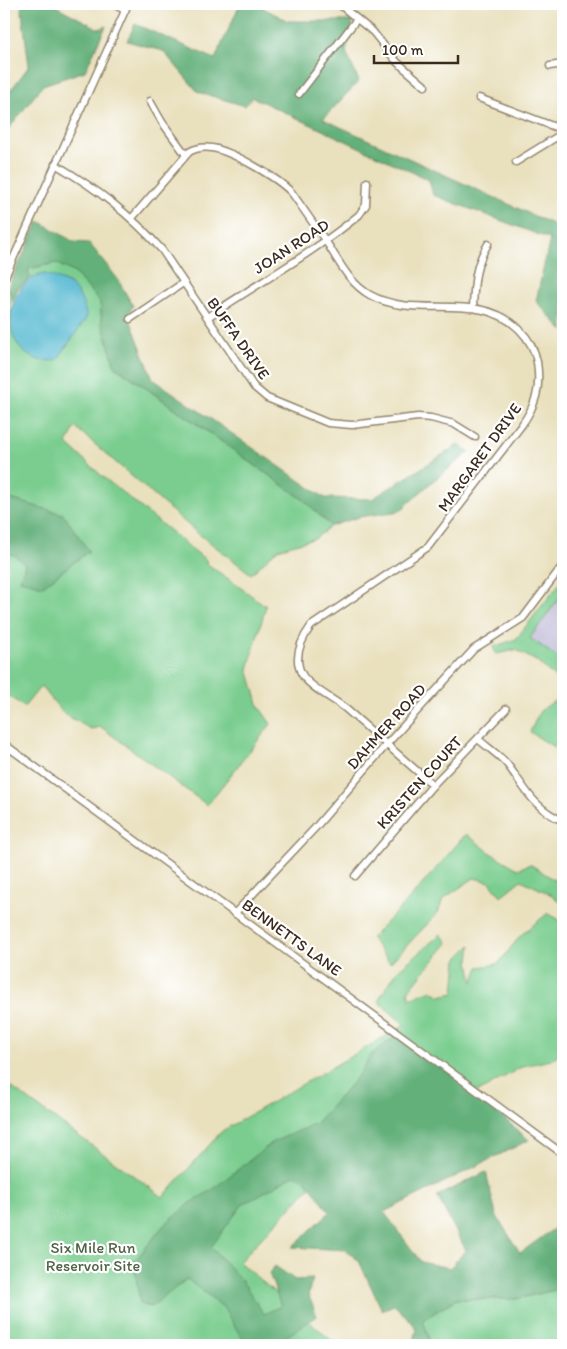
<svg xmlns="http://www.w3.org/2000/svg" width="567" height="1349" font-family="Itim,sans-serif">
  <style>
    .industrial { fill: #c5c0da }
    .green { fill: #7acd8f; stroke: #5a7c56 }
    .forest { fill: #63b07a; stroke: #4f6d4c }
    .water { fill: #52b8d0; stroke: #467177 }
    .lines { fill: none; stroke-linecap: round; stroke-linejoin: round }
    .minor-casing { stroke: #92856e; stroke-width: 9 }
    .minor { stroke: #fff; stroke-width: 6 }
    .labels { text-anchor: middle; stroke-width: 4.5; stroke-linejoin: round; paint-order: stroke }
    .street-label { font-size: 16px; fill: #3b2a1e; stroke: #fff }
    .park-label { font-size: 16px; fill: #516346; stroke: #fff }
  </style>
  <rect width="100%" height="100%" fill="#fff"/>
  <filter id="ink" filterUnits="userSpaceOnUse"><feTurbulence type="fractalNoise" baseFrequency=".02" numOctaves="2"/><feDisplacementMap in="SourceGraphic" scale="10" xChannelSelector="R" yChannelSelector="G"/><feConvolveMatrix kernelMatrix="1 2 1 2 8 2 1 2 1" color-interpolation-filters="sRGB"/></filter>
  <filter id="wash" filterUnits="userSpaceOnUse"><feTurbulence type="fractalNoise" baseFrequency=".0096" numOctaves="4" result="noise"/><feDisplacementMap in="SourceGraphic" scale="20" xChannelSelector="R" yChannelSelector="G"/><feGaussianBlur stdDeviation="1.12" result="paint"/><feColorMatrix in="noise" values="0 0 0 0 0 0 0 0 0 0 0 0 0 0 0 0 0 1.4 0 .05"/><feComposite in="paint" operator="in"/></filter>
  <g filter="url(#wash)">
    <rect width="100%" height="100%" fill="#e9e0bd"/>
    <!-- industrial -->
    <polygon class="industrial" points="563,593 563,661 530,639"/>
    <!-- green -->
    <g class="green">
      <polygon points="56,263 75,273 100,302 102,323 115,366 304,500 331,526 316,538 278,549 251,574 195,531 75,427 67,444 102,476 207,561 206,563 266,606 248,669 259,707 271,724 207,805 101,727 91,729 64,714 41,686 24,707 4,692 4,296 8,287 13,299 8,308 57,360 87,317 69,283 45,274 30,278 28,269"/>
      <polygon points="563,579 563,593 530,638 563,661 563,685 538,662 516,650 496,654 493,647 516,639"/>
      <polygon points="563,695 563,753 530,732 540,711"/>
      <polygon points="466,834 492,854 518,869 530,864 556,881 563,883 563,905 552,895 521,880 501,896 490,882 474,878 443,899 438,913 390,963 371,938 412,896"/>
      <polygon points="548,913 563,922 563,1051 551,1060 523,1066 482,1090 470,1094 308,1189 239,1262 337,1345 4,1345 4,1082 163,1197 222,1131 405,1025 378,1001 397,971 441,934 448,943 408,991 410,999 431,990 440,996 454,993 457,959 471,945 469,961 473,982 479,967 498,964 521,935"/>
      <polygon points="563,1288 563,1345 404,1345 428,1337 423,1320 456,1299 516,1299"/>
    </g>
    <!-- forest -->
    <g class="forest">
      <polygon points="21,4 52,4 99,29 106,26 85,71 43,85 4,135 4,99 29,66"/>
      <polygon points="240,4 256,4 288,21 353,21 346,52 359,81 323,119 563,229 563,331 536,301 550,239 433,195 429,180 252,97 245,106 198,92 163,51 127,41 135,24 215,59"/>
      <polygon points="39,221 74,242 89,243 117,278 133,306 128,314 153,379 325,498 372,499 458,445 470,452 433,481 400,511 359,517 331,526 304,500 115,366 102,323 100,302 75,273 56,263 28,269 30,278 17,290 13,299 8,287"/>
      <polygon points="4,497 63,514 89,551 43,586 20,580 25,564 14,555 4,553"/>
      <polygon points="395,1036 469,1088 529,1140 384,1212 421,1262 450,1268 466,1250 437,1196 486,1172 496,1215 520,1253 559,1225 563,1230 563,1288 516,1299 456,1299 423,1320 431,1345 413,1345 417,1329 409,1319 394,1305 382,1310 359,1261 346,1250 292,1247 330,1212 305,1179 294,1175 242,1205 211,1247 242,1281 264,1314 281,1306 269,1273 275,1266 295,1280 313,1279 308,1294 317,1316 274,1345 261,1345 242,1338 223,1307 187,1279 151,1307 140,1304 134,1262 164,1225 193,1201 212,1190 273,1142 316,1123 355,1080 371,1055"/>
    </g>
    <!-- water -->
    <path class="water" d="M45 274C72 282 80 289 87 317L57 360C43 362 40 361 28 355 0 337 7 280 45 274Z"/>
  </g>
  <g filter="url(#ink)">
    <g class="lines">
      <!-- minor casing -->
      <g class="minor-casing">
        <g id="minor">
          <polyline points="113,4 125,10"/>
          <polyline points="339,4 373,32 397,62 425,86"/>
          <polyline points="550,66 563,64"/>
          <polyline points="299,94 357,19"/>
          <polyline points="479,98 563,130"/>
          <polyline points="150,101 162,122 186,155"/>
          <polyline points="516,162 563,133"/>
          <path d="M55 164C97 189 130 214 162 250L254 387 267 398 328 423 352 425 418 417 431 418 454 424 475 437"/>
          <path d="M132 218 189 152C196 148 205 147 212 148 232 151 278 178 292 193 304 210 315 226 327 243 339 262 350 284 370 295 417 321 478 289 519 329 528 338 535 350 537 362 541 388 536 405 521 426L428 547 311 626C301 640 292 659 303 676 312 689 334 699 346 709 375 734 404 760 433 785"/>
          <polyline points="4,279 128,4"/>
          <path d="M473 308C474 283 475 265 488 244"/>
          <path d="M208 317C258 283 312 254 359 215L366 205 367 182"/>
          <polyline points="130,319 183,283"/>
          <path d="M478 739C487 747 499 755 507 764 526 789 533 808 563 821"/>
          <polyline points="4,744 563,1154"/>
          <polyline points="355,876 433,785 506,709"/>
          <polyline points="235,913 315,828 387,744 474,649 523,618 563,565"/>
        </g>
      </g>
      <!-- minor -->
      <use href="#minor" class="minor"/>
    </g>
  </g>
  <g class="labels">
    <!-- street labels -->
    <g class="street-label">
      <text transform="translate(291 246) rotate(-33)" y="6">JOAN ROAD</text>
      <text transform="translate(239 338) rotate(55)" y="6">BUFFA DRIVE</text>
      <text transform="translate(479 457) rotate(-54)" y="6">MARGARET DRIVE</text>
      <text transform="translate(386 726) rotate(-48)" y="6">DAHMER ROAD</text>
      <text transform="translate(419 782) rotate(-48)" y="6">KRISTEN COURT</text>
      <text transform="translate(292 937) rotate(36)" y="6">BENNETTS LANE</text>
    </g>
    <!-- park labels -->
    <g class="park-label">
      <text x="93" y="1253">Six Mile Run<tspan x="93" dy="18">Reservoir Site</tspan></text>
    </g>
  </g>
  <!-- margin -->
  <rect width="567" height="1349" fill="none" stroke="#fff" stroke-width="20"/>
  <!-- scale -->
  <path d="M374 55v8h84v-8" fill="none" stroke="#3b2a1e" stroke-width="2.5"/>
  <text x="382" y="55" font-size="15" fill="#3b2a1e" stroke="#ffffff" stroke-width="4" paint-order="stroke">100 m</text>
</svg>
